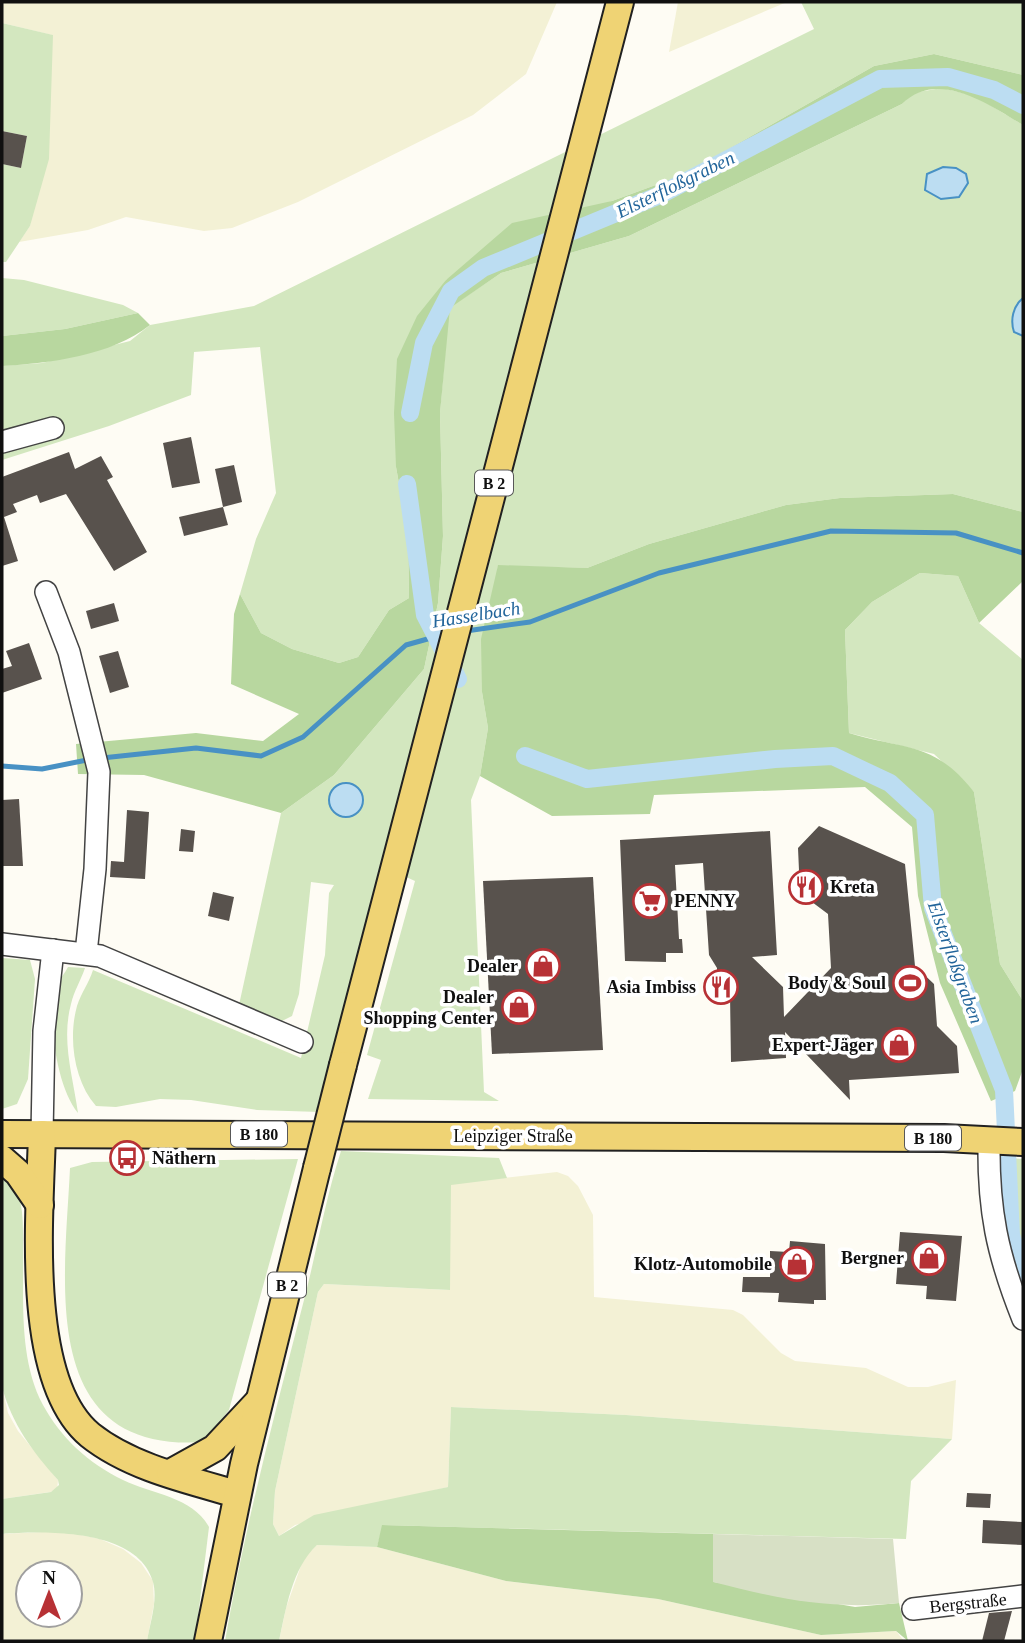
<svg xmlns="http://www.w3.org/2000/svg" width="1025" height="1643" font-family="Georgia,serif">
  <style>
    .farmland { fill: #f3f1d5; fill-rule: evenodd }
    .green { fill: #d3e7bf }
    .forest { fill: #b8d79f }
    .cemetery { fill: #d7e0c5 }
    .water { fill: #bcddf2; stroke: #4891c4; stroke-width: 2 }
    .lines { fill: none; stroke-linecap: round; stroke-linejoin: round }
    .stream { stroke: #4891c4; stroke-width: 5 }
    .canal { stroke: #bcddf2; stroke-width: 18 }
    .building { fill: #58524d }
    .minor-casing { stroke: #434343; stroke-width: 24 }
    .major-casing { stroke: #212121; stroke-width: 30 }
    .minor { stroke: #fff; stroke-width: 21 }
    .major { stroke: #efd374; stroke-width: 26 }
    .major-bridge-casing { stroke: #212121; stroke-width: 30; stroke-linecap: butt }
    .major-bridge { stroke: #efd374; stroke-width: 26 }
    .labels { text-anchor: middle; stroke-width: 7; stroke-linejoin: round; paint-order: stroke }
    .shield { fill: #fff; stroke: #585858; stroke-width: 2 }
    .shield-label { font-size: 16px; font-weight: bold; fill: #101010 }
    .poi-label { font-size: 18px; font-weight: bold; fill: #101010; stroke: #fff; text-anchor: end }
    .street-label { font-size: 18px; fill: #101010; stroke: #fff }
    .water-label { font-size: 19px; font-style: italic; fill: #21649a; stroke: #fff }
  </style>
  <rect width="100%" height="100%" fill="#fefcf4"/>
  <!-- farmland -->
  <g class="farmland">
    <polygon points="2,2 557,2 526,74 473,115 298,202 232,228 204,231 126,217 88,230 19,242 30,226 52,35 2,23"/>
    <polygon points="678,2 787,2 669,52"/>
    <polygon points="557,1172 568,1176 578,1186 593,1215 594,1297 733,1310 743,1315 781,1353 795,1361 866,1368 908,1387 928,1387 956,1380 952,1439 626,1415 451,1407 448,1487 295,1525 279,1536 273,1524 275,1491 318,1292 324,1284 449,1290 450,1184"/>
    <polygon points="2,1387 8,1413 18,1431 58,1480 57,1491 2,1499"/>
    <path d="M63 1531 100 1539 123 1549 141 1563 153 1581 154 1604 147 1641H2V1534ZM28 1573H70V1615H28Z"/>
    <polygon points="317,1545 377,1547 506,1581 658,1599 821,1635 896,1631 904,1641 279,1641 286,1608 304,1557"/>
  </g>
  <!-- green -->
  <g class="green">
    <polygon points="801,2 1023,2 1023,75 934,54 874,66 683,175 612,201 446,280 396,467 408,533 409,598 389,610 358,657 339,663 292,649 261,633 240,594 256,539 276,493 260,347 194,352 191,395 109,426 2,460 2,366 42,363 130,341 150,325 254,306 814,29"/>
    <polygon points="2,23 53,35 49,159 30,226 6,262 2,262 2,164 21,168 27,136 2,131"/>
    <path d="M942 88 975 96 1023 125V298L1018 302 1014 332 1023 336V512L953 494 840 498 786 505 649 544 587 568 498 566 482 692 488 728 480 776 471 800 484 1092 499 1101 368 1099 381 1060 367 1055 415 881 384 867 320 1112 257 1110 191 1100 160 1099 116 1107 96 1106C74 1081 68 1038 77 1006 81 993 89 983 93 970L301 1058 325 955 329 893 334 885 311 882 299 994 292 1016 280 1022 239 1005 281 813 334 775 424 669 438 603 443 536 440 413 449 308 501 273 629 236 902 104 912 93Z"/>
    <polygon points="2,278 24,280 123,305 138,313 65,329 2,336"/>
    <polygon points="920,573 958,576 979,623 1023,660 1023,1001 1000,964 974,792 934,754 849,733 845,630 872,602"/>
    <polygon points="2,958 30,960 35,979 28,1079 17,1104 2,1109"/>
    <path d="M68 967 85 968C81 980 74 991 71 1004 61 1041 73 1076 78 1113 57 1088 46 1018 57 986 59 980 65 973 68 967Z"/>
    <path d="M341 1151 499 1158 507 1178 451 1185 450 1290 324 1284 318 1292 275 1491 273 1524 279 1536 314 1515 448 1487 451 1407 626 1415 952 1439 911 1481 906 1539 383 1525 377 1547 317 1545C292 1568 286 1609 279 1641H225C245 1526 275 1413 304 1300 317 1250 325 1200 341 1151Z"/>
    <path d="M999 1157 1023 1159V1289C1001 1239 1000 1211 999 1157Z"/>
    <path d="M298 1159 229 1410 203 1442C36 1453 65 1279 70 1168L92 1162Z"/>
    <path d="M2 1172C6 1177 13 1183 16 1189 24 1205 23 1229 23 1247 24 1297 18 1358 43 1405 61 1438 88 1463 123 1480 152 1494 193 1497 209 1527L195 1641H147C150 1623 158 1600 153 1582 138 1528 44 1531 2 1534V1499L51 1492 59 1485 58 1480C32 1451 12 1424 2 1387Z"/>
  </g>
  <!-- forest -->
  <g class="forest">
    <path d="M934 54 1023 75V125C990 105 937 68 902 104L629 236 501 273 450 308 440 413 443 536 438 603 424 669 334 775 281 813 144 775 78 774 76 744 196 733 263 741 299 714 231 684 234 614 240 594 261 633 292 649 339 663 358 657 389 610 409 598 408 533 396 467 394 413 397 359 417 316 446 280 512 223 612 201 683 175 874 66Z"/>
    <path d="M138 313 150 325C111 356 50 363 2 366V336L65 329Z"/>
    <path d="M953 494 1023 512V581L979 623 958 576 920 573 872 602 845 630 849 733C905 750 934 741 974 792L1000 964 1023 1001V1069L1015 1091 991 1101 940 983 918 896 912 827 865 787 654 795 650 814 552 816 480 776 488 728 482 692 481 639 498 565 587 568 649 544 786 505 840 498Z"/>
    <polygon points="382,1525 713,1534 714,1582 855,1607 899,1603 908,1641 896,1631 821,1635 658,1599 506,1581 377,1547"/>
  </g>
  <!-- cemetery -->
  <path class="cemetery" d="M713 1534 893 1539 899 1603C830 1610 779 1599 713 1582Z"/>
  <!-- water -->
  <g class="water">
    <polygon points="943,167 956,168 966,174 968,183 959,197 941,199 925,190 927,174"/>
    <path d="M1023 298V336L1014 332C1010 320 1013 306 1023 298Z"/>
    <circle cx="346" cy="800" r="17"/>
  </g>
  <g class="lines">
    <!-- stream -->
    <g class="stream">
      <polyline points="466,631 530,622 659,573 831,531 956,533 1023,553"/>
      <polyline points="102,758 196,748 261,756 303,737 406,645 449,633"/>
      <polyline points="2,766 42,769 92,759"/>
    </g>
    <!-- canal -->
    <g class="canal">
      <polyline points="410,413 424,343 451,291 483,268 660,195 880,79 948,77 994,90 1023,105"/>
      <polyline points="407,484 425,615 458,679"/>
      <polyline points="525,756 587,779 775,759 833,756 890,783 925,815 933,908 1004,1090 1011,1235 1023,1275"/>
    </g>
  </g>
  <!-- building -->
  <g class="building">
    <polygon points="2,131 27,136 21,168 2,164"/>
    <polygon points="191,437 200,483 172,488 163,443"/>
    <polygon points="69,452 75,469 101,456 113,477 107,480 147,552 114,571 66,494 40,503 37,495 13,504 17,512 4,517 18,561 2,566 2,477"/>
    <polygon points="234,465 242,502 223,507 215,469"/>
    <polygon points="223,507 228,525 184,536 179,517"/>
    <polygon points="114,603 119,621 91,629 86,611"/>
    <polygon points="29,643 42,679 2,693 2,669 12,666 6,651"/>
    <polygon points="118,651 129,687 110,693 99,656"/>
    <polygon points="19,799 23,866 2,866 2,800"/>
    <polygon points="127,810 149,812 145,879 110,877 111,861 124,862"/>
    <polygon points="819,826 905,864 915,966 934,984 937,1026 957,1046 959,1073 849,1080 850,1100 785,1032 786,1058 731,1062 730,994 717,995 717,968 709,955 703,863 675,865 679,939 682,939 683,953 666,953 666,962 625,961 620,840 770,831 777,955 752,957 783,987 784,1017 831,968 828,914 800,893 798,848"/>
    <polygon points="181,829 195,831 193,852 179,851"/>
    <polygon points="593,877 603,1050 492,1054 483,881"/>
    <polygon points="213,892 234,897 229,921 208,916"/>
    <polygon points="900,1232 962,1236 956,1301 926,1299 927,1286 896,1284"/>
    <polygon points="790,1241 825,1244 826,1300 814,1300 814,1304 778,1302 779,1293 742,1292 743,1277 770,1277 770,1251 789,1252"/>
    <polygon points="967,1493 991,1494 990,1508 966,1507"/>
    <polygon points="983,1520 1022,1522 1023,1545 982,1543"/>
    <polygon points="1012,1611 1004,1641 982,1641 989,1613"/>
  </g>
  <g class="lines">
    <!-- minor casing -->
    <g class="minor-casing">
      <g id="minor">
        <polyline points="2,442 53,428"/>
        <polyline points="46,592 69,652 99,772 95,869 86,953"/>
        <polyline points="2,944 100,956 302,1042"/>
        <polyline points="42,1134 44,1031 53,950"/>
        <path d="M989 1140C988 1210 997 1254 1023 1319"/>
        <polyline points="913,1609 1023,1596"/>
      </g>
    </g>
    <!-- major casing -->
    <g class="major-casing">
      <g id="major">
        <polyline points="343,1065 620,2"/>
        <polyline points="2,1134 944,1138 1023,1142"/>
        <path d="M42 1134C40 1213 24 1380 90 1435 130 1467 188 1480 237 1494"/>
        <polyline points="2,1159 18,1173 40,1205"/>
        <polyline points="170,1473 215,1448 258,1402"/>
        <polyline points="208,1641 244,1464 317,1168"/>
      </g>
    </g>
    <!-- minor -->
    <use href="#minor" class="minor"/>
    <!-- major -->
    <use href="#major" class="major"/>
    <!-- major-bridge casing -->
    <g class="major-bridge-casing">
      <polyline id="major-bridge" points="317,1168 343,1065"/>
    </g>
    <!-- major-bridge -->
    <use href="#major-bridge" class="major-bridge"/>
  </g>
  <!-- icons -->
  <defs>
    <g id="restaurant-ring" transform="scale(1.75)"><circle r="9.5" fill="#fff" stroke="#b73135" stroke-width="1.5"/><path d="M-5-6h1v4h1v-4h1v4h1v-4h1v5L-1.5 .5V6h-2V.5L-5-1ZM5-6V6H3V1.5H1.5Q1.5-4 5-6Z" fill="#b73135"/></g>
    <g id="supermarket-ring" transform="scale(1.75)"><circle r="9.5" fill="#fff" stroke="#b73135" stroke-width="1.5"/><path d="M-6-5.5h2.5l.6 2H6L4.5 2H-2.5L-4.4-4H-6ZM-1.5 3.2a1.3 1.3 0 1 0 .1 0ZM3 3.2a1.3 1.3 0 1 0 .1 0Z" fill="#b73135"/></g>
    <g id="shop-ring" transform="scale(1.75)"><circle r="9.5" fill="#fff" stroke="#b73135" stroke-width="1.5"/><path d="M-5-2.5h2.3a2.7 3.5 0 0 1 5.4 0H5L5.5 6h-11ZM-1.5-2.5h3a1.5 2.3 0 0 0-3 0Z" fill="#b73135"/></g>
    <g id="stadium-ring" transform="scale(1.75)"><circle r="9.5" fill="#fff" stroke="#b73135" stroke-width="1.5"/><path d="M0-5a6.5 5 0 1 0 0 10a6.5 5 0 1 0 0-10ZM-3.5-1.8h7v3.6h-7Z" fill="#b73135"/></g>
    <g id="bus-ring" transform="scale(1.75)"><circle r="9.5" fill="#fff" stroke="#b73135" stroke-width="1.5"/><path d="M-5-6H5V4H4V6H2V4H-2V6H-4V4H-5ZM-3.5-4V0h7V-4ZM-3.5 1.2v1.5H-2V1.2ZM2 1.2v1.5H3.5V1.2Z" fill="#b73135"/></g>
  </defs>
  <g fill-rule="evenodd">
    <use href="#restaurant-ring" x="806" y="887"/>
    <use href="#supermarket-ring" x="650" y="901"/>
    <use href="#shop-ring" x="543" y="966"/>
    <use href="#stadium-ring" x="910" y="983"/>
    <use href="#restaurant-ring" x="721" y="987"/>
    <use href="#shop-ring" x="519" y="1007"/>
    <use href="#shop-ring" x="899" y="1045"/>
    <use href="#bus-ring" x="127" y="1158"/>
    <use href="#shop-ring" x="929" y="1258"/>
    <use href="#shop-ring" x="797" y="1264"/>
  </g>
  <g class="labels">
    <!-- shield labels -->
    <g class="shield">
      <rect x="475" y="470.5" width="38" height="25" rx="5"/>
      <rect x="231" y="1121.5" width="56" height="25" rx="5"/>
      <rect x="905" y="1125.5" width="56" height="25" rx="5"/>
      <rect x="268" y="1272.5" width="38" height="25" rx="5"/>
    </g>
    <g class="shield-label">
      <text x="494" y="489">B 2</text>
      <text x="259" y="1140">B 180</text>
      <text x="933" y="1144">B 180</text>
      <text x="287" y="1291">B 2</text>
    </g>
    <!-- poi labels -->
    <g class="poi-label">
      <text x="830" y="893" text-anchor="start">Kreta</text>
      <text x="674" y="907" text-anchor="start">PENNY</text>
      <text x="518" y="972">Dealer</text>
      <text x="886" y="989">Body &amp; Soul</text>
      <text x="696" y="993">Asia Imbiss</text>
      <text x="494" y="1003">Dealer<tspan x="494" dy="21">Shopping Center</tspan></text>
      <text x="874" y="1051">Expert-Jäger</text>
      <text x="152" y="1164" text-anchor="start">Näthern</text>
      <text x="904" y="1264">Bergner</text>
      <text x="772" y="1270">Klotz-Automobile</text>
    </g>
    <!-- street labels -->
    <g class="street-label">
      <text x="513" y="1142">Leipziger Straße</text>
      <text transform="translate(968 1603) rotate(-6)" y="6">Bergstraße</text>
    </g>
    <!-- water labels -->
    <g class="water-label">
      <text transform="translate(675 184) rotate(-26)" y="7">Elsterfloßgraben</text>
      <text transform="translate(476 614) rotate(-9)" y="7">Hasselbach</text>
      <text transform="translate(956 962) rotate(70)" y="7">Elsterfloßgraben</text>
    </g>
  </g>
  <!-- border -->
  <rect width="1025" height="1643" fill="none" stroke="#101010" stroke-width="7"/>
  <!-- north arrow -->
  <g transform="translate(49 1594)"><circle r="33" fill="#ffffff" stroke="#9f9f9f" stroke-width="2"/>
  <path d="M0-5L12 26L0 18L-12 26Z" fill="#b73135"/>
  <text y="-10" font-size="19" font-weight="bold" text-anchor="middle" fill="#101010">N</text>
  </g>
</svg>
